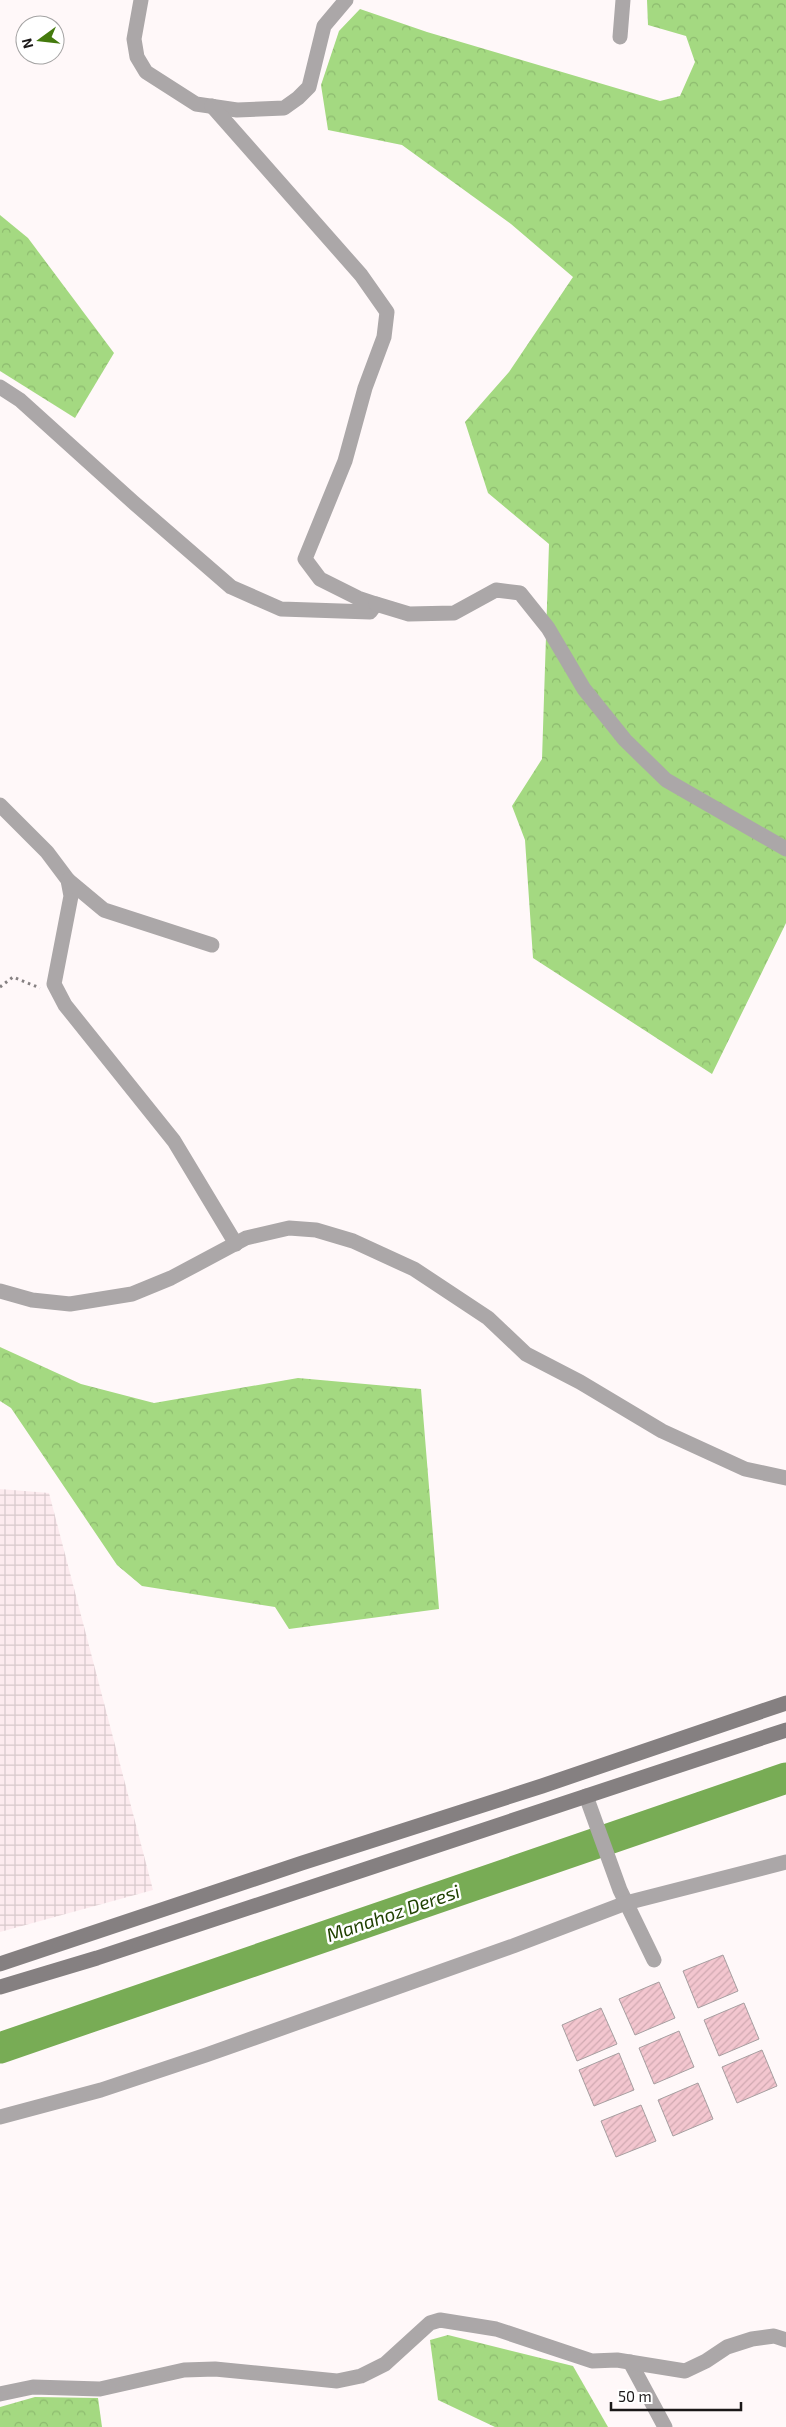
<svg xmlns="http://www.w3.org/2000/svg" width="786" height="2427" font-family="'Exo 2',sans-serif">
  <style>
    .industrial { fill: url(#industrial-grid) }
    .forest { fill: url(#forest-crowns) }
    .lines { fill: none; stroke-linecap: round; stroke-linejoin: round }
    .river { stroke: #78ac55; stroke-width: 31 }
    .building { fill: url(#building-hatch); stroke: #a69ea0 }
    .path { stroke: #868182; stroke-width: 3; stroke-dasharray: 2.5 4; stroke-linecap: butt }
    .minor { stroke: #aba7a8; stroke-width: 15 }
    .secondary { stroke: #858081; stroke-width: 15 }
    .labels { text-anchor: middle; stroke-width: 5; stroke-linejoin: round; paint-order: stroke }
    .water-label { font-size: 19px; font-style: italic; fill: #204101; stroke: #fff }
  </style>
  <defs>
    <pattern id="industrial-grid" width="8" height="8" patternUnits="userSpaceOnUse" patternTransform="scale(1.25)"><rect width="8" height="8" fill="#fdebef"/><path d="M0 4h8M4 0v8" fill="none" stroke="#d8c9cc"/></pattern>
    <pattern id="forest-crowns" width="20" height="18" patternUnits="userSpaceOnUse" patternTransform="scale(1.25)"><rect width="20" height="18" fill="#a4d981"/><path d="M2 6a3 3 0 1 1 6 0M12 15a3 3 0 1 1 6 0" fill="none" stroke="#8dba6f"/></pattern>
    <pattern id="building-hatch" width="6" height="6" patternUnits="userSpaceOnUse" patternTransform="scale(1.25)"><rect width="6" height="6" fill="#f3c6cf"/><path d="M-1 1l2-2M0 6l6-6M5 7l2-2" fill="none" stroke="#d0a9b1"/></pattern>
  </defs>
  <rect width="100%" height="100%" fill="#fff8f9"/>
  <!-- industrial -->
  <polygon class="industrial" points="0,1489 49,1493 153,1890 0,1932"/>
  <!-- forest -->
  <g class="forest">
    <polygon points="647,0 786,0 786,923 712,1074 533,958 525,840 512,806 542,759 549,544 488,493 465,422 509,372 573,277 511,224 402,145 328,130 321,85 339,31 360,9 427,32 660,101 680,96 695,62 686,36 648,25"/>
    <polygon points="0,215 28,238 114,353 75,418 0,371"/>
    <polygon points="0,1347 81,1384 154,1403 298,1378 421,1389 439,1609 289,1629 275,1607 142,1586 117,1565 11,1408 0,1401"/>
    <polygon points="448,2335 573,2366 608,2427 495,2427 438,2400 430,2340"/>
    <polygon points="35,2397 98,2398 102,2427 0,2427 0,2407"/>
  </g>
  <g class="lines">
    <!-- river -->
    <polyline class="river" points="0,2048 786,1778"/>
  </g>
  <!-- building -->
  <g class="building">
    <polygon points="723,1955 738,1991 698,2008 683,1971"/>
    <polygon points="659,1982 675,2018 635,2035 619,1999"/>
    <polygon points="744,2003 759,2039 719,2056 704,2020"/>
    <polygon points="601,2008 617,2044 577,2061 562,2025"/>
    <polygon points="679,2031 694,2067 654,2084 639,2048"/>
    <polygon points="762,2050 777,2086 737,2103 722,2067"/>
    <polygon points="619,2053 634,2090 594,2106 579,2070"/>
    <polygon points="698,2083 713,2119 673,2136 658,2100"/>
    <polygon points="641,2105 656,2141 616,2157 601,2121"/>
  </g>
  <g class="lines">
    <!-- path -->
    <polyline class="path" points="0,987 13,977 40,988"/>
    <!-- minor -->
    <g class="minor">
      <polyline points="141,0 134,39 137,57 146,72 196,104 237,110 284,108 298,98 309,87 324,26 346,0"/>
      <polyline points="620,37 623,0"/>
      <polyline points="0,387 20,400 133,502 231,587 281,609 370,612 376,604 358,598 320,579 305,559 345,461 365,388 384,337 387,312 361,275 212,106"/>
      <polyline points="376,604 409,614 454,613 496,590 520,593 548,628 584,689 625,740 666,780 786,849"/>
      <polyline points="0,805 47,852 68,880 71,896 54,984 65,1005 174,1141 236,1244"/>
      <polyline points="68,880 104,910 212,945"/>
      <polyline points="0,1291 32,1300 70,1304 132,1294 171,1278 246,1238 289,1228 316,1230 353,1241 414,1269 488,1318 526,1354 580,1382 662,1431 745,1469 786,1478"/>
      <polyline points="586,1796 620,1890 654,1960"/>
      <polyline points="0,2117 101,2090 206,2055 513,1946 626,1903 786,1862"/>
      <polyline points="630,2362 665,2427"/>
      <polyline points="0,2394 33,2387 100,2389 184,2370 215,2369 337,2381 361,2376 385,2364 430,2323 440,2320 496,2329 592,2361 617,2360 685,2371 706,2361 727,2347 752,2339 774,2336 786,2340"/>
    </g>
    <!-- secondary -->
    <g class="secondary">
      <polyline points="0,1964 302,1863 542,1786 786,1703"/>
      <polyline points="0,1987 97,1958 786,1730"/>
    </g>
  </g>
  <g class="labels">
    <!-- water labels -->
    <g class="water-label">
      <text transform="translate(393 1913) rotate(-19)" y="7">Manahoz Deresi</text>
    </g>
  </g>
  <!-- north arrow -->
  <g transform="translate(40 40) rotate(255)"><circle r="24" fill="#ffffff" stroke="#a4a3a3"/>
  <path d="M0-4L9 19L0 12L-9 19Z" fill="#447a0d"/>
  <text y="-8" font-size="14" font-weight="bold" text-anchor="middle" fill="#1b1818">N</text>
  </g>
  <!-- scale -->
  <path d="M611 2402v8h130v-8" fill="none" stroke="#1b1818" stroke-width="2.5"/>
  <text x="618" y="2402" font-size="15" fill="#1b1818" stroke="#ffffff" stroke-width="4" paint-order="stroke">50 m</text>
</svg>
